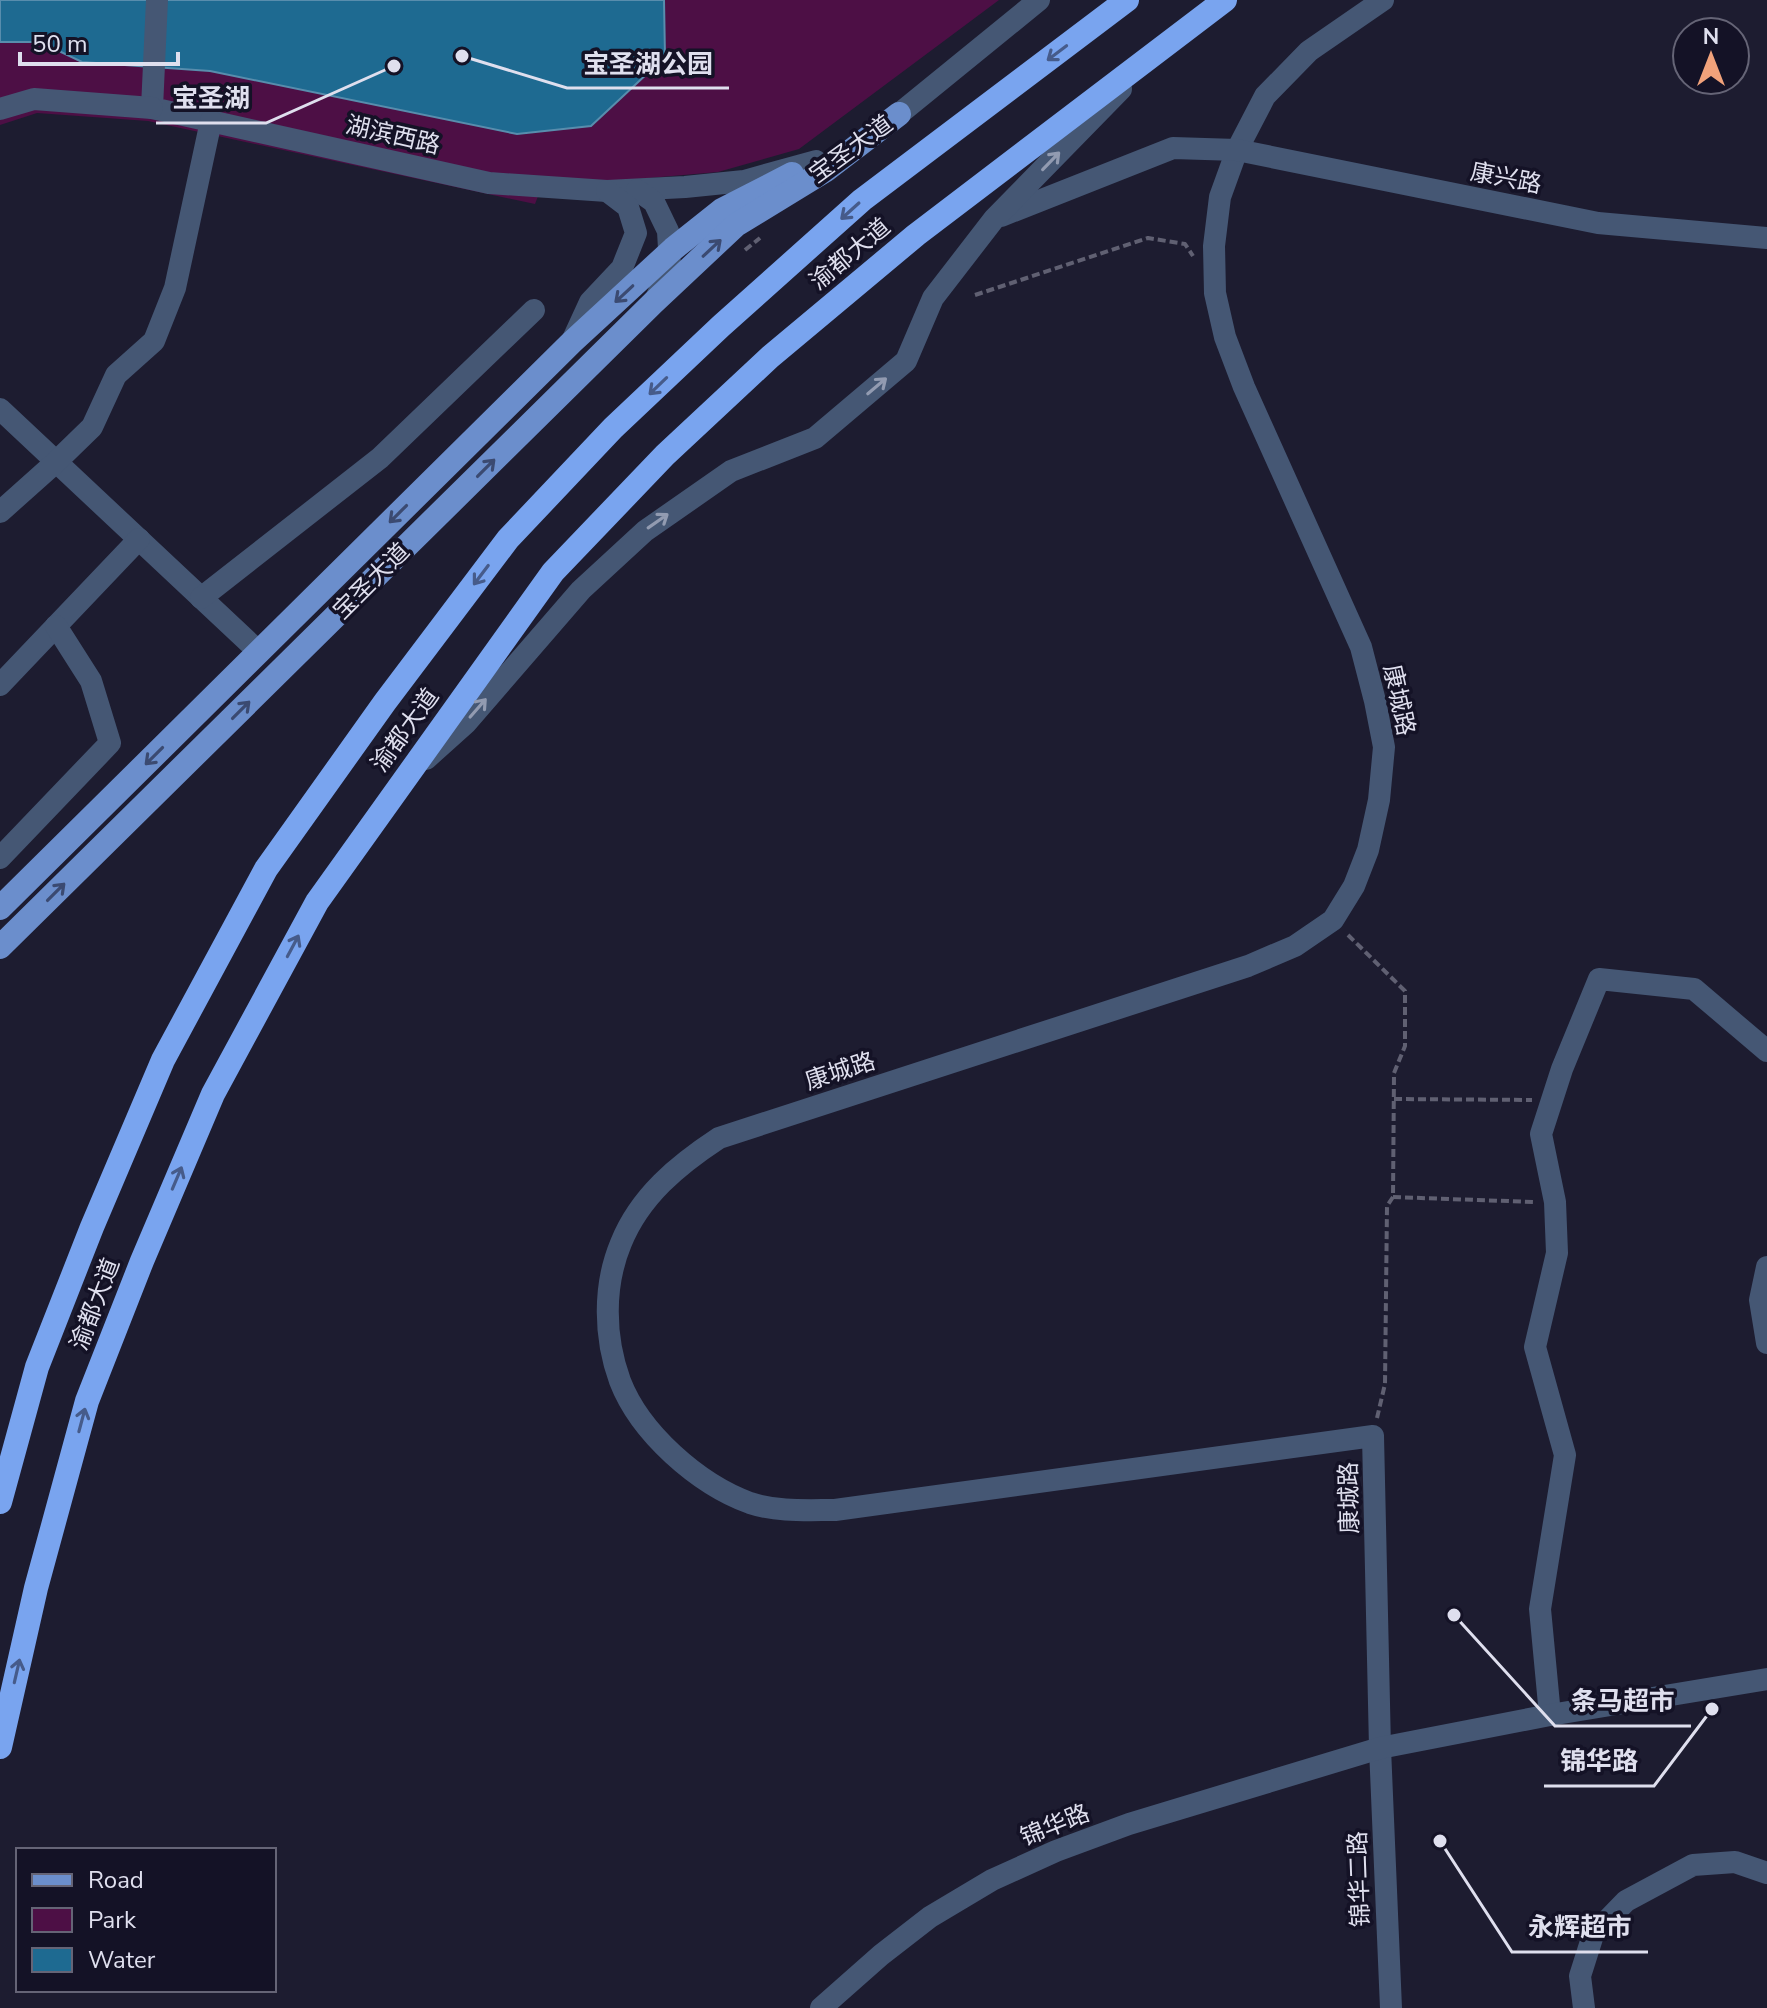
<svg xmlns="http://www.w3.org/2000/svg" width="1767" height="2008" font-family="'Nunito Sans','Noto Sans SC',sans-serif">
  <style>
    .green { fill: #4d0f45 }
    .water { fill: #1e6a91; stroke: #588dad; stroke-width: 2 }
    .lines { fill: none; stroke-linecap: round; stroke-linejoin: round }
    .path { stroke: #606072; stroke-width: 4; stroke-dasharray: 8 4; stroke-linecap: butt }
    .minor { stroke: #455774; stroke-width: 22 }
    .major { stroke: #6b8ecc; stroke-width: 24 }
    .highway { stroke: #79a4ef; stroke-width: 24 }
    .oneway { stroke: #465b8a }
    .oneway2 { stroke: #929bb1 }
    .oneway3 { stroke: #3b4a71 }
    .labels { text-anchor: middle; stroke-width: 7; stroke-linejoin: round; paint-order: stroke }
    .street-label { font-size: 24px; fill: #dfdfee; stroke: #141226 }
    .leader { fill: none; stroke: #dfdfee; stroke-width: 3 }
    .callout-dot { fill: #dfdfee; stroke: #141226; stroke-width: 3 }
    .callout-label { font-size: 26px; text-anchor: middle; font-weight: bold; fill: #dfdfee; stroke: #141226; stroke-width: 7; stroke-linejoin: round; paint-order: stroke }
  </style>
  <rect width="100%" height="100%" fill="#1d1c30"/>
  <!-- green -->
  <polygon class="green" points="0,0 999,0 799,149 718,172 603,182 543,183 535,204 148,121 37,113 0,125"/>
  <!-- water -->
  <polygon class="water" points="0,0 664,0 665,57 591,126 517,134 210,71 82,62 40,42 0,42"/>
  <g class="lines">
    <!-- path -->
    <g class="path">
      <polyline points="745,250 760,238"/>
      <polyline points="975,295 1148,238 1185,244 1193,256"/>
      <polyline points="1348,935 1405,991 1405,1046 1394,1073 1393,1197 1387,1206 1385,1384 1377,1418"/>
      <polyline points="1394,1099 1532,1100"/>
      <polyline points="1393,1197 1534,1202"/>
    </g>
    <!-- minor -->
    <g class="minor">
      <polyline points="157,0 152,108 489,183 607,191 685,187 744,181 816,161"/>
      <path d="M1383 0 1309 51 1265 96 1237 150 1220 197 1214 246 1215 293 1225 337 1244 387 1361 647 1375 701 1384 747 1379 800 1368 850 1354 886 1333 920 1295 946 1248 966 719 1138C678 1165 640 1196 621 1243 603 1286 604 1337 620 1381 640 1433 698 1484 750 1503 777 1512 807 1510 835 1510L1373 1436 1380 1748 1391 2008"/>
      <polyline points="0,109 34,99 152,108"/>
      <polyline points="899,114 1039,0"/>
      <polyline points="637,190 654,202 668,231 670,266 655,301"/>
      <polyline points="1001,216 1173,148 1237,150 1598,223 1767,238"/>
      <polyline points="573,339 590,302 622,268 636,233 628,207 607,191"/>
      <polyline points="0,409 259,652"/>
      <polyline points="0,512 56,462 92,427 116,375 154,341 175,288 211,121"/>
      <polyline points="201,598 380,458 534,310"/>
      <polyline points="0,685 139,539"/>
      <polyline points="426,759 466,723 581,590 645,531 731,471 815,438 906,361 933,298 994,219 1121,89"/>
      <polyline points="0,858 110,743 91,681 56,626"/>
      <polyline points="1767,1267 1760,1300 1767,1343"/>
      <polyline points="1550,1715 1540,1609 1565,1455 1535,1347 1557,1253 1555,1202 1541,1134 1562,1069 1599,979 1694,989 1767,1051"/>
      <polyline points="821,2008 881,1955 930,1917 992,1880 1056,1851 1129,1824 1380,1748 1550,1715 1767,1679"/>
      <polyline points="1584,2008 1580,1976 1593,1935 1626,1901 1693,1865 1735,1862 1767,1873"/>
    </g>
    <!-- major -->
    <g class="major">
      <polyline points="0,908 572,342 673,249 722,210 792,174"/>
      <polyline points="0,947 654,302 736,225 826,170 899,114"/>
    </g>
    <!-- highway -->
    <g class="highway">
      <polyline points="0,1502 37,1367 92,1227 163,1060 266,869 385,702 508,539 613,428 721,326 862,200 1127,0"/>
      <polyline points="0,1747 36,1588 87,1401 142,1261 213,1094 317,902 553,572 665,455 770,357 916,235 1225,0"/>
    </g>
  </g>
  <!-- one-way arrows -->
  <defs><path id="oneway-shaft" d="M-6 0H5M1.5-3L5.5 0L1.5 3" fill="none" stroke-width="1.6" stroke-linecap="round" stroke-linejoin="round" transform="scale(2)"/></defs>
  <g class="oneway">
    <use href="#oneway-shaft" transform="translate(1057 53) rotate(143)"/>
    <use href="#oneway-shaft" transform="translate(850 211) rotate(138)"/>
    <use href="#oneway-shaft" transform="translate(658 386) rotate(136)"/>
    <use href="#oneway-shaft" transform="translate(481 575) rotate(127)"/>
    <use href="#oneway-shaft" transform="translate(293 946) rotate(-62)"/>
    <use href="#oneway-shaft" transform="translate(177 1178) rotate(-67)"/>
    <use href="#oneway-shaft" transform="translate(82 1420) rotate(-75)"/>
    <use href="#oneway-shaft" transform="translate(17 1671) rotate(-77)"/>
  </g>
  <g class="oneway2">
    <use href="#oneway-shaft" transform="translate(1051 161) rotate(-46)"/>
    <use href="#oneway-shaft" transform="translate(877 386) rotate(-40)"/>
    <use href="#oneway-shaft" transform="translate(658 521) rotate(-35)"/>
    <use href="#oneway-shaft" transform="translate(478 708) rotate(-49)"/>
  </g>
  <g class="oneway3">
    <use href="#oneway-shaft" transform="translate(712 248) rotate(-43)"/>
    <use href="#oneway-shaft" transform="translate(624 294) rotate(137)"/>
    <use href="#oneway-shaft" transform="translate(486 468) rotate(-45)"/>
    <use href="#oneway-shaft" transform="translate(398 514) rotate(135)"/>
    <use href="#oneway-shaft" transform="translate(241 710) rotate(-45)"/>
    <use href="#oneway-shaft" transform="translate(154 756) rotate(135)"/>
    <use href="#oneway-shaft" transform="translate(56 892) rotate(-45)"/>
  </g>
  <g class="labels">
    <!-- street labels -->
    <g class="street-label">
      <text transform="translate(393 135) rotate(13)" y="8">湖滨西路</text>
      <text transform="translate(851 149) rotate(-36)" y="8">宝圣大道</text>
      <text transform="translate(1506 178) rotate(11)" y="8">康兴路</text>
      <text transform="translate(850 254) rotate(-40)" y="8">渝都大道</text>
      <text transform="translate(371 581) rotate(-45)" y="8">宝圣大道</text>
      <text transform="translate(1399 700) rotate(78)" y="8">康城路</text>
      <text transform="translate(405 730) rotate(-54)" y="8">渝都大道</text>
      <text transform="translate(840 1071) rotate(-18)" y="8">康城路</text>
      <text transform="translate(95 1304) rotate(-69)" y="8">渝都大道</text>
      <text transform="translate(1349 1498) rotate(-91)" y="8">康城路</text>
      <text transform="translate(1055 1825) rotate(-22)" y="8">锦华路</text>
      <text transform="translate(1359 1879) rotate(-92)" y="8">锦华二路</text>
    </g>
  </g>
  <!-- callouts -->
  <path class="leader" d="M462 56L567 88H729M394 66L266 123H156M1454 1615L1555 1726H1691M1712 1709L1654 1786H1544M1440 1841L1512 1952H1648"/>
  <g class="callout-dot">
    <circle cx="462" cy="56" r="8"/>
    <circle cx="394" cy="66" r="8"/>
    <circle cx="1454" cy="1615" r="8"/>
    <circle cx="1712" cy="1709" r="8"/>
    <circle cx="1440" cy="1841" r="8"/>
  </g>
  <g class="callout-label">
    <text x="648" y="73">宝圣湖公园</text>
    <text x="211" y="107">宝圣湖</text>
    <text x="1623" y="1710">条马超市</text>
    <text x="1599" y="1770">锦华路</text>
    <text x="1580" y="1936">永辉超市</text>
  </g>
  <!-- legend -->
  <rect x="16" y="1848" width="260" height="144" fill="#141226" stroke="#656476" stroke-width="2"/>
  <rect x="32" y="1874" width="40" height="12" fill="#6b8ecc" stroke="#656476" stroke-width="2"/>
  <text x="88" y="1888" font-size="24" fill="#dfdfee">Road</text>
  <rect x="32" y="1908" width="40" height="24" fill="#4d0f45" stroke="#656476" stroke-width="2"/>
  <text x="88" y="1928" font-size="24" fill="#dfdfee">Park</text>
  <rect x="32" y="1948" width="40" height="24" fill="#1e6a91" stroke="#656476" stroke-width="2"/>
  <text x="88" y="1968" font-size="24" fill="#dfdfee">Water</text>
  <!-- north arrow -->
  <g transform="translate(1711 56)"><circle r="38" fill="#141226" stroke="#656476" stroke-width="2"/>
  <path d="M0-6L14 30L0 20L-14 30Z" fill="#f1a27b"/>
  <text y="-12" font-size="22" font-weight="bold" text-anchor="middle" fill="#dfdfee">N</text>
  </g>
  <!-- scale -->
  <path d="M20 52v12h158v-12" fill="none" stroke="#dfdfee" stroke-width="4"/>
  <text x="32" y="52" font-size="24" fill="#dfdfee" stroke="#141226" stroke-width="6" paint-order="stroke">50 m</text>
</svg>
